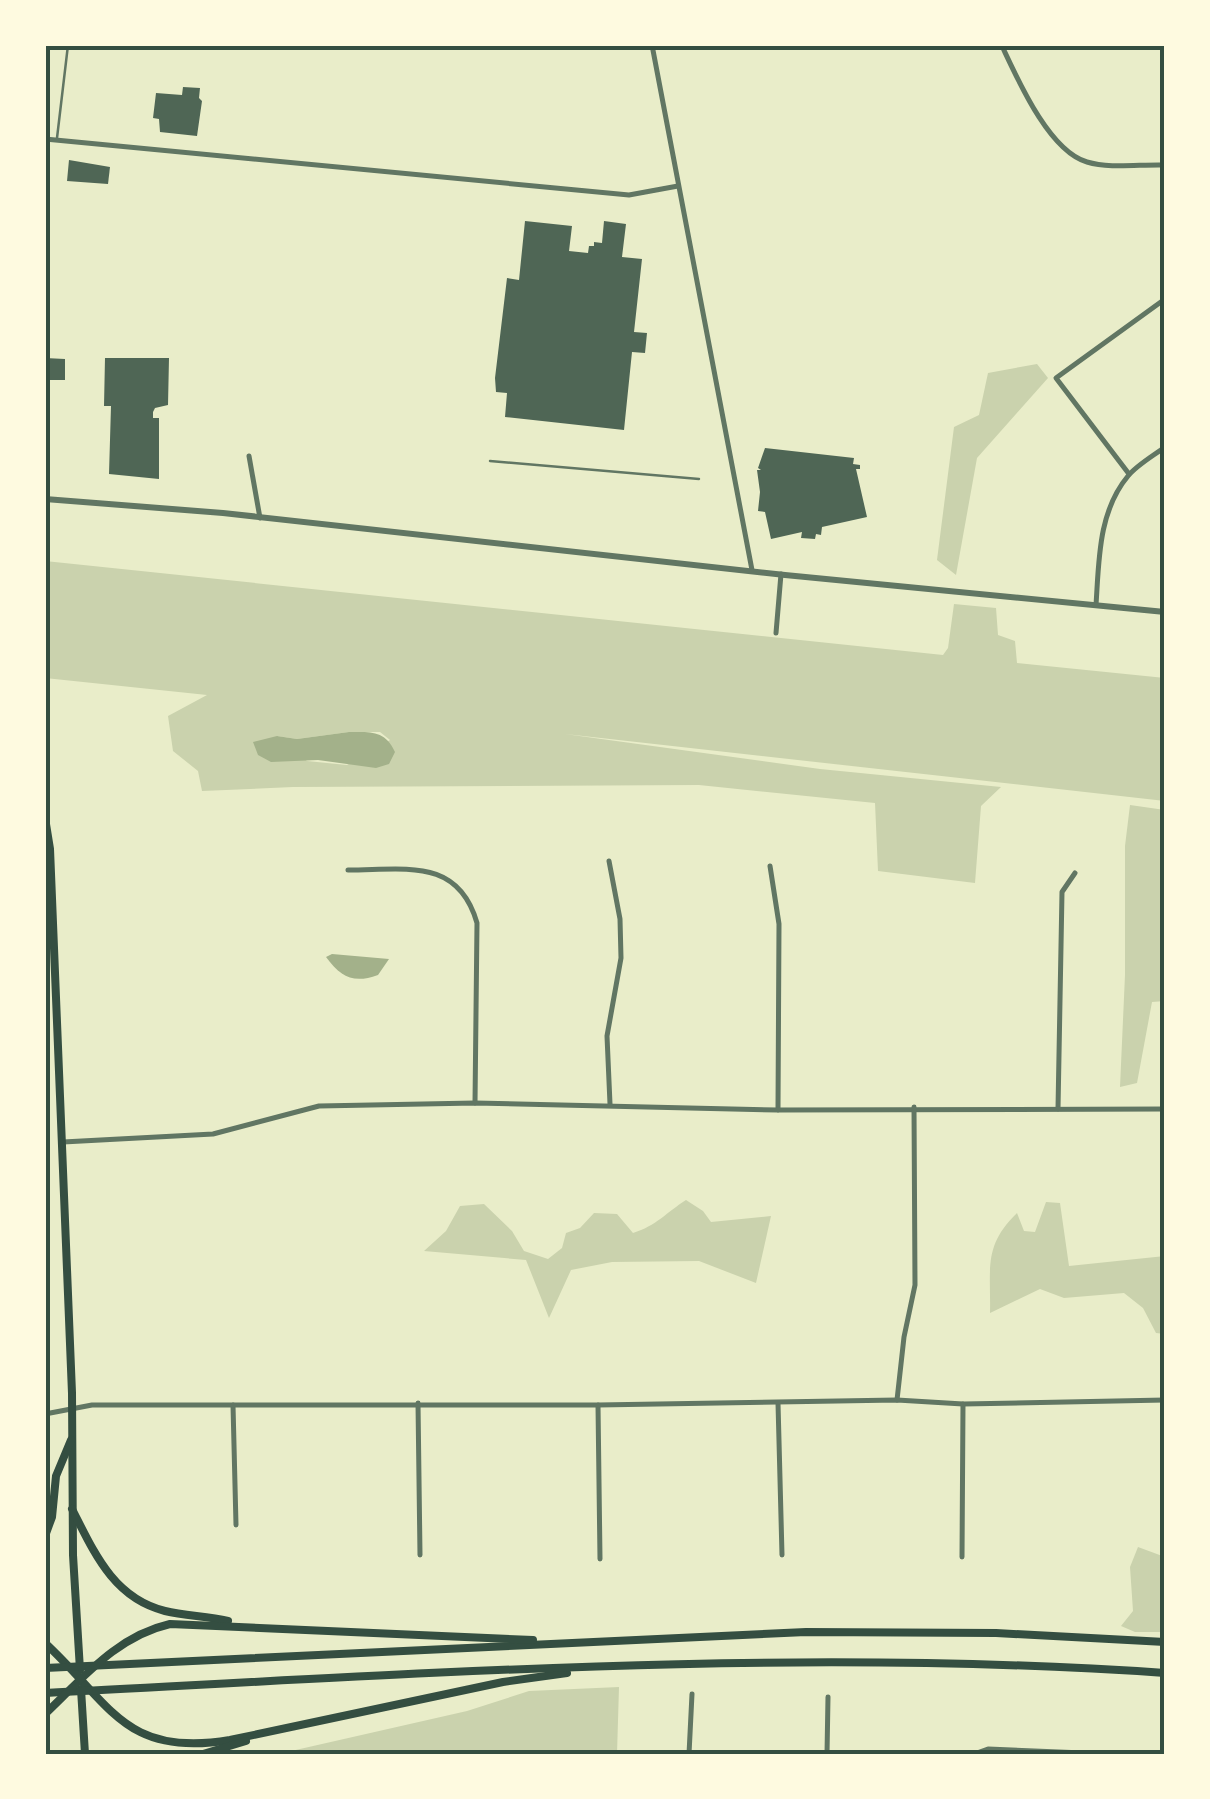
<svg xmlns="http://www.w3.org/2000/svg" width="1210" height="1799" font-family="Helvetica,sans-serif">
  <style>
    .green { fill: #cad2ad; fill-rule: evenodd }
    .water { fill: #a3b18a }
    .building { fill: #4f6655 }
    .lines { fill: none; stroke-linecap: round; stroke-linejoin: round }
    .service { stroke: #617663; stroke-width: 2.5 }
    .minor { stroke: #617663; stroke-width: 5 }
    .tertiary { stroke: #617663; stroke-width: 6 }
    .primary { stroke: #344e41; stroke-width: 8 }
    .trunk { stroke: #344e41; stroke-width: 8 }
    .neatline { fill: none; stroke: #344e41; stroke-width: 4 }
  </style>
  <rect width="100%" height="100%" fill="#e9edc9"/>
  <!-- green -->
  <g class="green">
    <polygon points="1037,364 1048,378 977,458 956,575 937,560 954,427 979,415 988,373"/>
    <path d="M45 561 943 655 948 648 954 604 996 608 998 635 1015 641 1017 663 1165 678V801L565 734 820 769 1001 787 981 806 975 883 878 871 875 803 699 785 293 787 202 791 198 771 173 751 168 716 207 695 45 678ZM349 732H380L390 740 347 765 307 761 277 736 297 739Z"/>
    <polygon points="1130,805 1165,810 1165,1001 1152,1002 1137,1083 1120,1087 1125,975 1125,846"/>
    <path d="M686 1200 703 1211 711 1222 771 1216 756 1283 699 1261 612 1262 571 1270 549 1318 526 1260 424 1251 446 1231 460 1206 484 1204 512 1231 524 1251 548 1259 562 1248 566 1233 580 1228 594 1213 617 1214 633 1233C656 1226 667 1212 686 1200Z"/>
    <path d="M1046 1202 1060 1203 1069 1266 1165 1256V1334L1156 1333 1143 1308 1124 1293 1064 1298 1040 1289 990 1313C991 1268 983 1246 1017 1213L1024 1231 1035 1232Z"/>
    <polygon points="1138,1547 1165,1557 1165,1632 1135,1632 1121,1626 1133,1611 1130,1567"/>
    <polygon points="619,1687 617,1754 278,1754 467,1711 529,1691"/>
  </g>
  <!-- water -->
  <g class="water">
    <path d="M349 732C371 732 385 730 395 752L389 764 376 768 318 760 271 762 258 755 253 742 277 736 297 739Z"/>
    <path d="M332 954 389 959 378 975C353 984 341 977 326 957Z"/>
  </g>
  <!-- building -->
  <g class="building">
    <polygon points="183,87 200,88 199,98 202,101 197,136 160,132 159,119 153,118 156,93 182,95"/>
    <polygon points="69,160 110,167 108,184 67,181"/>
    <polygon points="525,221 572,226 569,251 588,253 589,246 594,246 594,242 602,243 604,221 626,224 622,257 642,259 634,332 647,333 645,353 632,352 624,430 505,417 507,393 496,392 495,378 507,278 519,280"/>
    <polygon points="45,358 65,359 65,380 45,380"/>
    <polygon points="105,358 169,358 168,405 155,408 153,412 153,418 159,418 159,479 109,474 111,406 104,406"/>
    <polygon points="765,448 854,458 853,464 860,465 860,469 856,469 867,517 822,527 821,535 816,534 815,539 801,538 802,532 771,539 765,512 758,511 760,492 757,470 761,470 758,468"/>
  </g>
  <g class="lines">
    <!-- service -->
    <g class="service">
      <polyline points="57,138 68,45"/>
      <polyline points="490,461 699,479"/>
    </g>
    <!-- minor -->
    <g class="minor">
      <polyline points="652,45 752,570"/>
      <polyline points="994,45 1028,45"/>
      <path d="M1002 46C1018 80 1049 151 1087 162 1110 169 1141 164 1165 165"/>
      <polyline points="45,139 629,195 678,186"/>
      <polyline points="249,456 260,518"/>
      <polyline points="1129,474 1056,378 1165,299"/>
      <path d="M1096 605C1099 561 1098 512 1128 476 1137 465 1153 456 1165 447"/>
      <polyline points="776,633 781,574"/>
      <polyline points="609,861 620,919 621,958 607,1036 610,1104"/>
      <polyline points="770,866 779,924 778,1110"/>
      <path d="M348 870C405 870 458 857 477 923L475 1103"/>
      <polyline points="1058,1109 1062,892 1075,873"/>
      <polyline points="63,1142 213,1134 319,1106 475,1103 778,1110 1165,1109"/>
      <polyline points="897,1400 904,1337 915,1285 914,1107"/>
      <polyline points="418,1403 420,1555"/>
      <polyline points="778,1403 782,1555"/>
      <polyline points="233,1405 236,1525"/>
      <polyline points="598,1405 600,1559"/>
      <polyline points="45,1414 92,1405 598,1405 897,1400 963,1404 1165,1400"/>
      <polyline points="962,1557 963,1404"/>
      <polyline points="689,1754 692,1694"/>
      <polyline points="827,1754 828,1697"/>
      <polyline points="974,1754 988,1749 1108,1754"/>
    </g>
    <!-- tertiary -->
    <polyline class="tertiary" points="45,499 223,513 785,575 1165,612"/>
    <!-- primary -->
    <g class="primary">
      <polyline points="45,818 50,849 72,1393 73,1555 80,1670"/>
      <polyline points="81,1689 85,1754"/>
    </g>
    <!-- trunk -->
    <g class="trunk">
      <path d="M72 1509C94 1552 113 1598 165 1611 186 1616 207 1616 228 1621"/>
      <polyline points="45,1536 52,1517 56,1476 71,1440"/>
      <path d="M45 1643C111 1704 125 1758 230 1740L503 1682 567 1673"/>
      <polyline points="45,1668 806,1632 996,1633 1165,1642"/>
      <path d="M45 1693C418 1674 792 1647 1165 1673"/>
      <path d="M45 1714C83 1678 117 1636 170 1624L533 1640"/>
      <polyline points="203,1754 246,1741"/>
    </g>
  </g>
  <!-- border -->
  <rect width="1210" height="1799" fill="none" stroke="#fefae0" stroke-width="95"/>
  <rect x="48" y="48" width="1114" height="1704" class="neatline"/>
</svg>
